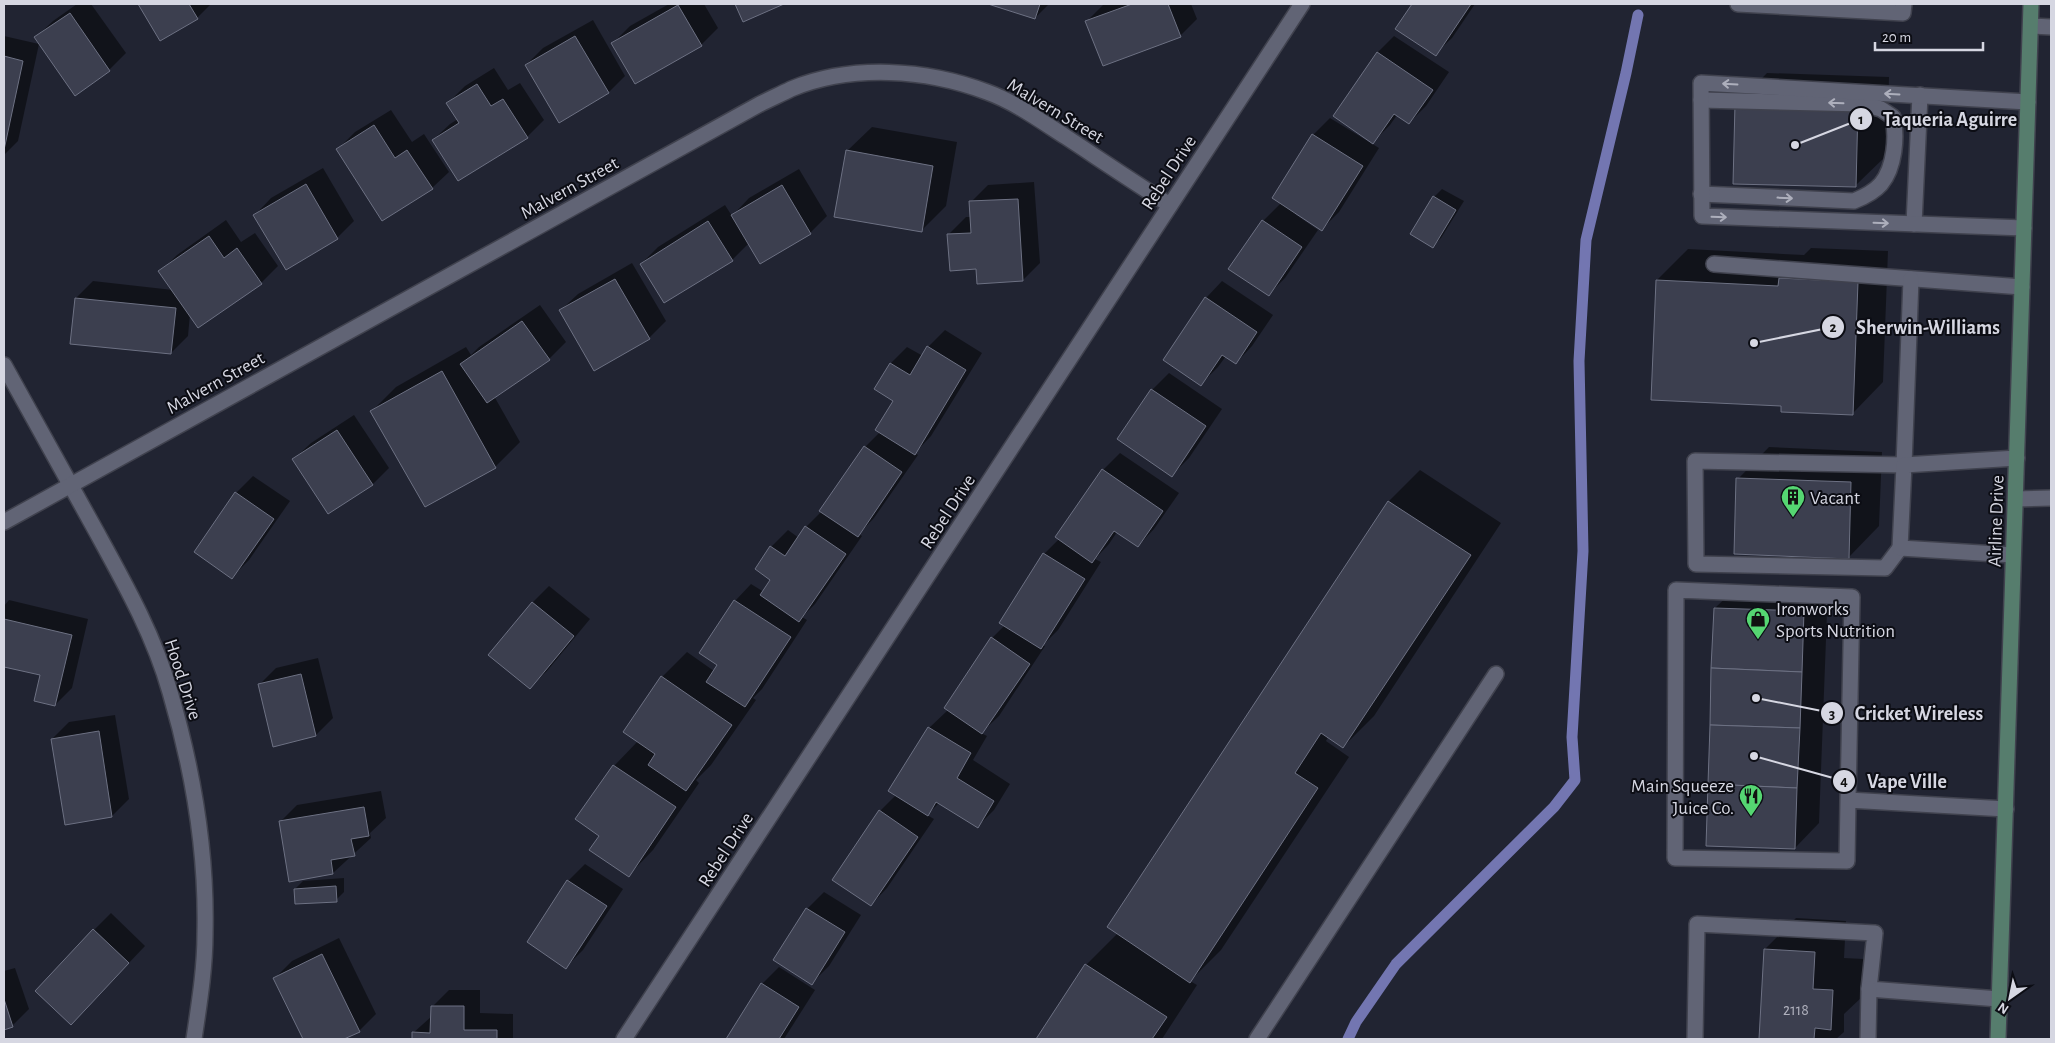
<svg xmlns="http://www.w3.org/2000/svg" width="2055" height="1043" font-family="'Alegreya Sans',sans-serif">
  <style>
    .shadow { fill: #0007 }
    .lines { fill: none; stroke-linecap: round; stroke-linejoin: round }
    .stream { stroke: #7376b1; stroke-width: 11 }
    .building { fill: #3c3f4f; stroke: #6d7183 }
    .lane-casing { stroke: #40424e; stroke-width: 18 }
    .street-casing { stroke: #40424e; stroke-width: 18 }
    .secondary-casing { stroke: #40424e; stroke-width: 18 }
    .lane { stroke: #616475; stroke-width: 15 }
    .street { stroke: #616475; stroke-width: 15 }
    .secondary { stroke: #567d6d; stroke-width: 15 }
    .oneway { stroke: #adafbc }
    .labels { text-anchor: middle; stroke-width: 4; stroke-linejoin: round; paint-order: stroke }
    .number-label { font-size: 16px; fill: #b0b1bd }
    .street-label { font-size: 19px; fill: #d6d7e2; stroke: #0c0d14 }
    .poi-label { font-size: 19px; fill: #d6d7e2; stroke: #0c0d14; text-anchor: start }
    .leader { fill: none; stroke: #d6d7e2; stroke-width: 2 }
    .callout-dot { fill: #d6d7e2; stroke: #0c0d14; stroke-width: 2 }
    .mark-label { font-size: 15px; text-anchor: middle; font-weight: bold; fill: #111 }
    .callout-label { font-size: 20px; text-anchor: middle; font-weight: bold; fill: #d6d7e2; stroke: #0c0d14; stroke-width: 4; stroke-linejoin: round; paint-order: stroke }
  </style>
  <rect width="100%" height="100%" fill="#212432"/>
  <!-- shadow -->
  <g class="shadow">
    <polygon points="77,4 91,4 126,53 109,70 36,37 53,21"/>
    <polygon points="140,4 211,4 197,18 160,39"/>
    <polygon points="669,4 704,4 718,28 701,45 613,43 630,26"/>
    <polygon points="992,4 1049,4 1035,18"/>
    <polygon points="1104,4 1191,4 1197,19 1180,36 1087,21"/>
    <polygon points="1414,4 1475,4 1452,38 1435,54 1397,29"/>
    <polygon points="593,20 625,76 609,92 526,65 543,48"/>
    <polygon points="4,36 39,44 18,141 4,155"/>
    <polygon points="1394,36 1449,72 1426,106 1409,123 1397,115 1390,125 1373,142 1335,116 1378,52"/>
    <polygon points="494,68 508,90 520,83 544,120 527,137 433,140 450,124 458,119 448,103 465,86"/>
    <polygon points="1767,73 1889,77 1887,155 1855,186 1736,105"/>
    <polygon points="391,110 412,142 424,134 449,172 432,188 338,149 355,132"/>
    <polygon points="1330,118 1379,148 1339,212 1322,229 1296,212 1295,214 1318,230 1285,278 1268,295 1263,221 1281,203 1273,198 1313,135"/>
    <polygon points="872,127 957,142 946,206 921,231 847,151"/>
    <polygon points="323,168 354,221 337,238 286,268 255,215 271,198"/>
    <polygon points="799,169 827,216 810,233 760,262 749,243 732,260 641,264 658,247 725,205 732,216 749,198"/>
    <polygon points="1034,182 1040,263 1023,280 977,268 949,234 966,217 972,217 971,202 988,185"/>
    <polygon points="1442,189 1464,201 1441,238 1433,246 1434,197"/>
    <polygon points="226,220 241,242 255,233 278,266 261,283 190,314 188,336 171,353 76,298 93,281 173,290 160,272 177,255"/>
    <polygon points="1811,248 1888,251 1883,382 1852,414 1782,405 1657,280 1688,249 1804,255"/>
    <polygon points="632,263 666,321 649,338 561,310 578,294"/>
    <polygon points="1222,281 1273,315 1252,346 1236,363 1226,356 1218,367 1201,384 1206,298"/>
    <polygon points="540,305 566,342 549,359 494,396 520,442 495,467 426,506 372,411 396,387 466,347 471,355 479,347"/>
    <polygon points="945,330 982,353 931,436 915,453 918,455 874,518 859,534 862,536 815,604 802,617 807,620 762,689 753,698 756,700 711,765 696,780 699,783 653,850 629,875 601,835 614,766 638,741 625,732 662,677 687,652 714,671 719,664 735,601 751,584 764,592 772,579 756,568 771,547 788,530 799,538 806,527 822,511 865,447 880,432 894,401 875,389 891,363 907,347 923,356 928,347"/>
    <polygon points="1169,373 1222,409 1189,458 1172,475 1118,439 1152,390"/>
    <polygon points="354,415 389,468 373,484 328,513 294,459 311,443"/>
    <polygon points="1769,447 1882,452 1879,526 1848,558 1738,479"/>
    <polygon points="1120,453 1179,493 1154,529 1138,546 1117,532 1109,544 1095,559 1101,562 1058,630 1043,645 1045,646 999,716 981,733 987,736 973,760 1010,784 994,810 978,826 939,803 927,815 934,819 887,888 871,905 880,811 896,795 929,728 948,710 992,638 1005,625 1044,554 1059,539 1103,470"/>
    <polygon points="1420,470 1501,523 1374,716 1343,747 1328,737 1326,741 1349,757 1221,950 1190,981 1197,985 1162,1039 1037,1039 1086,965 1118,933 1108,927 1389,501"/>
    <polygon points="253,476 290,501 249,560 232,577 236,493"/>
    <polygon points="1740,584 1828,587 1819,823 1795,848 1715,608"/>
    <polygon points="549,586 590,619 547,671 530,687 533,602"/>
    <polygon points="9,600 88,619 72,688 55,705 41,674 4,665 4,606"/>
    <polygon points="318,658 333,718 316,735 259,685 276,668"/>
    <polygon points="115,715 129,799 112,816 52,739 69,722"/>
    <polygon points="381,791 386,818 370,833 371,838 333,873 280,822 297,805"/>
    <polygon points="585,864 623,889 583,950 566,967 528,942 568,881"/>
    <polygon points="344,878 344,892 336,900 295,889 303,881"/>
    <polygon points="824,892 861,915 829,966 812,983 775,960 807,909"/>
    <polygon points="111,913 145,946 88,1006 94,930"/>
    <polygon points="1796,918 1846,921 1844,958 1864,959 1862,997 1844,1014 1844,1032 1836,1039 1760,1039 1765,949"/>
    <polygon points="339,938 376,1014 359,1031 341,1039 305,1039 275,978 292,961"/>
    <polygon points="779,967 815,990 784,1039 728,1039 762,984"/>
    <polygon points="15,968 29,1009 12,1026 4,1029 4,971"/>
    <polygon points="449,990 480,990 480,1013 513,1014 513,1039 413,1039 413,1033 432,1016 432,1007"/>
  </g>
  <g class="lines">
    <!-- stream -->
    <polyline class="stream" points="1348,1039 1356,1022 1396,964 1554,807 1575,780 1572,737 1583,551 1579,361 1586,240 1626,73 1638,15"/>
  </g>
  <!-- building -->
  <g class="building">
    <polygon points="138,4 189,4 198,19 160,41"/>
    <polygon points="735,4 784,4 743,22"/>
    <polygon points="988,4 1040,4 1035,19"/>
    <polygon points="1132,4 1168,4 1181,37 1103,66 1085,21"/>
    <polygon points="1412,4 1471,4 1436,56 1395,29"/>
    <polygon points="678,5 702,46 635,84 611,43"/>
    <polygon points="70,13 110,71 75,96 34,37"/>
    <polygon points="575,36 609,93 559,123 525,65"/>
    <polygon points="1377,52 1433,90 1409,124 1394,114 1373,144 1333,116"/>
    <polygon points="4,56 23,61 4,150"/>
    <polygon points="477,84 491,106 503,99 528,138 458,181 432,140 459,123 446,103"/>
    <polygon points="1735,104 1858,107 1856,187 1733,184"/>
    <polygon points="374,125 395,158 407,150 433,189 382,221 336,149"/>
    <polygon points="1312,134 1363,166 1322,231 1272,198"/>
    <polygon points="846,150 933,166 922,232 834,217"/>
    <polygon points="306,184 338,239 286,270 253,215"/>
    <polygon points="782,185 811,234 760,264 731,215"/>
    <polygon points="1433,196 1456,210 1433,248 1410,234"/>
    <polygon points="1018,199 1023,281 977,284 976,269 950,271 947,234 971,233 969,201"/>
    <polygon points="1262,220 1302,247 1269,296 1228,269"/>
    <polygon points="708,221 733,261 664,303 640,264"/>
    <polygon points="209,236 224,258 237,248 262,284 198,328 158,271"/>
    <polygon points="1779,278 1858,282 1853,415 1781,412 1781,406 1651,400 1656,280 1778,286"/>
    <polygon points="615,279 650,339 594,371 559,310"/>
    <polygon points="1205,297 1257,332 1236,364 1222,355 1201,386 1163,360"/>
    <polygon points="75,298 176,308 171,354 70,344"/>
    <polygon points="522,321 550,360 487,403 460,364"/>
    <polygon points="927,346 966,370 915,455 875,430 893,401 874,389 890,363 910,375"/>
    <polygon points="442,371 496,468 425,507 370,411"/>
    <polygon points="1151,389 1206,426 1172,477 1117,439"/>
    <polygon points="337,430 373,485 328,514 292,459"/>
    <polygon points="864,446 902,472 858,537 819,511"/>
    <polygon points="1102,469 1163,511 1138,547 1114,531 1092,563 1055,537"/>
    <polygon points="1736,478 1851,482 1849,559 1734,554"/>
    <polygon points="235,492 274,519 232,579 194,552"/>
    <polygon points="1388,501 1471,555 1343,748 1321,733 1295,773 1318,788 1190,983 1107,927"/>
    <polygon points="805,526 846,554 799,622 760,595 770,580 755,569 770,546 785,556"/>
    <polygon points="1043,553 1085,579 1041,649 999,623"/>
    <polygon points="734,600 791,637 745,707 706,682 717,665 699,653"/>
    <polygon points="532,602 574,636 530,689 488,655"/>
    <polygon points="1714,608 1804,611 1802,672 1711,668"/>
    <polygon points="4,619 72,635 55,706 34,701 40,675 4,667"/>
    <polygon points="991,637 1030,664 982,734 944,708"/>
    <polygon points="1711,668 1802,672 1800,728 1710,725"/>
    <polygon points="301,674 316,736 273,747 258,684"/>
    <polygon points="661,676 732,725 686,791 648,765 655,754 623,732"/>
    <polygon points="1710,725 1800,728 1797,788 1708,784"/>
    <polygon points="928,727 971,753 957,778 994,801 978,828 936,802 928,816 888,791"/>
    <polygon points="99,731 112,817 65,825 51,739"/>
    <polygon points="613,765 676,807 629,877 589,850 599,836 575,819"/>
    <polygon points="1708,784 1797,788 1795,849 1706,846"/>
    <polygon points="364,807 369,836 351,839 355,856 331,860 333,874 289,882 279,821"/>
    <polygon points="879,810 918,837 871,906 832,880"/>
    <polygon points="567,880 607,906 566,969 527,942"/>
    <polygon points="336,886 337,902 295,904 294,889"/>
    <polygon points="806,908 845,932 812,985 773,960"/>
    <polygon points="93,929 129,963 71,1025 35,991"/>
    <polygon points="1764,949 1815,952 1813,989 1833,990 1831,1030 1815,1028 1814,1039 1759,1039"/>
    <polygon points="322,954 360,1032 344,1039 303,1039 273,978"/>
    <polygon points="1085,964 1167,1017 1152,1039 1036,1039"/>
    <polygon points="761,983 799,1007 779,1039 726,1039"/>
    <polygon points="4,999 13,1027 4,1030"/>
    <polygon points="431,1006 464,1006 464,1030 497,1030 497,1039 412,1039 412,1032 430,1033"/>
  </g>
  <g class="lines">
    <!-- lane casing -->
    <g class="lane-casing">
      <g id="lane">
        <polyline points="1738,4 1903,13 1904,4"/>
        <polyline points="2031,26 2051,27"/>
        <path d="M1701 100 1864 104 1881 109 1893 117C1897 137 1895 167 1881 184 1874 192 1864 197 1854 201L1701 194"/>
        <polyline points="1914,224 1920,95"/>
        <polyline points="2024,228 1702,216 1701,83 2028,102"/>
        <polyline points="1714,264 2022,287"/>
        <polyline points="2016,499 2051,498"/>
        <polyline points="1900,548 1885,568 1696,564 1695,461 1904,465 1911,279"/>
        <polyline points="2013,555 1900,548 1904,465 2017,458"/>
        <polyline points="1848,800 1847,861 1675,858 1676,590 1852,597 1848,800 2006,809"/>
        <polyline points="1695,1038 1697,924 1875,933 1869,989 1999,999"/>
        <polyline points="1257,1039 1496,674"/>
        <polyline points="1868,1039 1869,989"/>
      </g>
    </g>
    <!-- street casing -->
    <g class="street-casing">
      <g id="street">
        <path d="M4 365C34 420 65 475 96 531 124 582 154 635 170 692 193 770 207 852 205 934 205 969 199 1005 194 1039"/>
        <path d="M4 522 760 104C770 99 781 94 791 89 852 64 926 69 987 92 1015 102 1041 121 1066 137 1101 160 1135 183 1170 205"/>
        <polyline points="624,1039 1302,4"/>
      </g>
    </g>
    <!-- secondary casing -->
    <g class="secondary-casing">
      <polyline id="secondary" points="1998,1039 2031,4"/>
    </g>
    <!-- lane -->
    <use href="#lane" class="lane"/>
    <!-- street -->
    <use href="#street" class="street"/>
    <!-- secondary -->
    <use href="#secondary" class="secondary"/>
  </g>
  <!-- one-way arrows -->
  <defs><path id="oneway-shaft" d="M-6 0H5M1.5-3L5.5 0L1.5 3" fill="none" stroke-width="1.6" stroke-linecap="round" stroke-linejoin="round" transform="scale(1.25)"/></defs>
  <g class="oneway">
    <use href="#oneway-shaft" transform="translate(1730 84) rotate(-177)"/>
    <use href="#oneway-shaft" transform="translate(1892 94) rotate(-177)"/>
    <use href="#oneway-shaft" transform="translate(1836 103) rotate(-178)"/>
    <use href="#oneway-shaft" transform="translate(1785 198) rotate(3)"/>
    <use href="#oneway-shaft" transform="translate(1719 217) rotate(2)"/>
    <use href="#oneway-shaft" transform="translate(1881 223) rotate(2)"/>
  </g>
  <!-- icons -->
  <defs>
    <g id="building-pin" transform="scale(1.25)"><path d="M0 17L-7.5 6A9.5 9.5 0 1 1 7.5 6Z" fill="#55d672" stroke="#0c0d14"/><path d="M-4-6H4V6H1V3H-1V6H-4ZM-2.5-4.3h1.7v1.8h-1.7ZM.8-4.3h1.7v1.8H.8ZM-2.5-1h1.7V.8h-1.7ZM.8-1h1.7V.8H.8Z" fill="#111"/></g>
    <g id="shop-pin" transform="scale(1.25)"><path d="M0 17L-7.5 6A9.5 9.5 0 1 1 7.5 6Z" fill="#55d672" stroke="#0c0d14"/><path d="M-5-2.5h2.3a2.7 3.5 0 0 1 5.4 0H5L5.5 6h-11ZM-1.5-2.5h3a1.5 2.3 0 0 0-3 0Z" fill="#111"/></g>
    <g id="restaurant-pin" transform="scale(1.25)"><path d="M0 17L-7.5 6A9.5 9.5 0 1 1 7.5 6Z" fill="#55d672" stroke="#0c0d14"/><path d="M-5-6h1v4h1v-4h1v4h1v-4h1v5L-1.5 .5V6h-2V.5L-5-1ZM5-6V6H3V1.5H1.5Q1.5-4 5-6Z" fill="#111"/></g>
  </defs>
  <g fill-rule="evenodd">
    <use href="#building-pin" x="1793" y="497"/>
    <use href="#shop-pin" x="1758" y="619"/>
    <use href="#restaurant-pin" x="1751" y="796"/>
  </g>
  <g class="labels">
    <!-- number labels -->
    <g class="number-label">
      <text x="1796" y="1015">2118</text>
    </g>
    <!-- street labels -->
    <g class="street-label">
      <text transform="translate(1056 110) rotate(31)" y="7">Malvern Street</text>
      <text transform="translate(1168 172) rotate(-57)" y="7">Rebel Drive</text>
      <text transform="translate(569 187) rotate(-29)" y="7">Malvern Street</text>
      <text transform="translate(215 382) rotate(-29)" y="7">Malvern Street</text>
      <text transform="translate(947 511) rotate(-57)" y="7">Rebel Drive</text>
      <text transform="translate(1995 521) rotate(-88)" y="7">Airline Drive</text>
      <text transform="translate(184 679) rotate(72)" y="7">Hood Drive</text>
      <text transform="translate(725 849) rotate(-57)" y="7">Rebel Drive</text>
    </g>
    <!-- poi labels -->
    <g class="poi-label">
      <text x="1810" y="504">Vacant</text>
      <text x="1776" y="615">Ironworks<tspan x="1776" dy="22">Sports Nutrition</tspan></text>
      <text x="1734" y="792" text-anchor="end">Main Squeeze<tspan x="1734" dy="22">Juice Co.</tspan></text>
    </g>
  </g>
  <!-- callouts -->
  <path class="leader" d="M1795 145L1861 119M1754 343L1833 327M1756 698L1832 713M1754 756L1844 781"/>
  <g class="callout-dot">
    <circle cx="1795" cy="145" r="5"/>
    <circle cx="1754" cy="343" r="5"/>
    <circle cx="1756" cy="698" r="5"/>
    <circle cx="1754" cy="756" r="5"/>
    <circle cx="1861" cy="119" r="12"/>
    <circle cx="1833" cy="327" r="12"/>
    <circle cx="1832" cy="713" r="12"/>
    <circle cx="1844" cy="781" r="12"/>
  </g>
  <g class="mark-label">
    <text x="1861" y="124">1</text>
    <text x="1833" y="332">2</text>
    <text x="1832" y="719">3</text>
    <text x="1844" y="786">4</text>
  </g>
  <g class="callout-label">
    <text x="1950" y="126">Taqueria Aguirre</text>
    <text x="1928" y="334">Sherwin-Williams</text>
    <text x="1919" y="720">Cricket Wireless</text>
    <text x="1907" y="788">Vape Ville</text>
  </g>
  <!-- border -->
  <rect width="2055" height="1043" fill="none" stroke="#d6d7e2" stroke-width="10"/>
  <!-- north arrow -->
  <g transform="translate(2010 998) rotate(213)" stroke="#0c0d14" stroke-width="4" paint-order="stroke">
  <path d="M0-4L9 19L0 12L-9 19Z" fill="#d6d7e2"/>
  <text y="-8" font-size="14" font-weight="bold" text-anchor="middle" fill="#d6d7e2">N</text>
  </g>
  <!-- scale -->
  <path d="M1875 42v8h108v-8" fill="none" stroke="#d6d7e2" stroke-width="2.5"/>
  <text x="1882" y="42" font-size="15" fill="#d6d7e2" stroke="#0c0d14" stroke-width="4" paint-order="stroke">20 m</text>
</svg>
